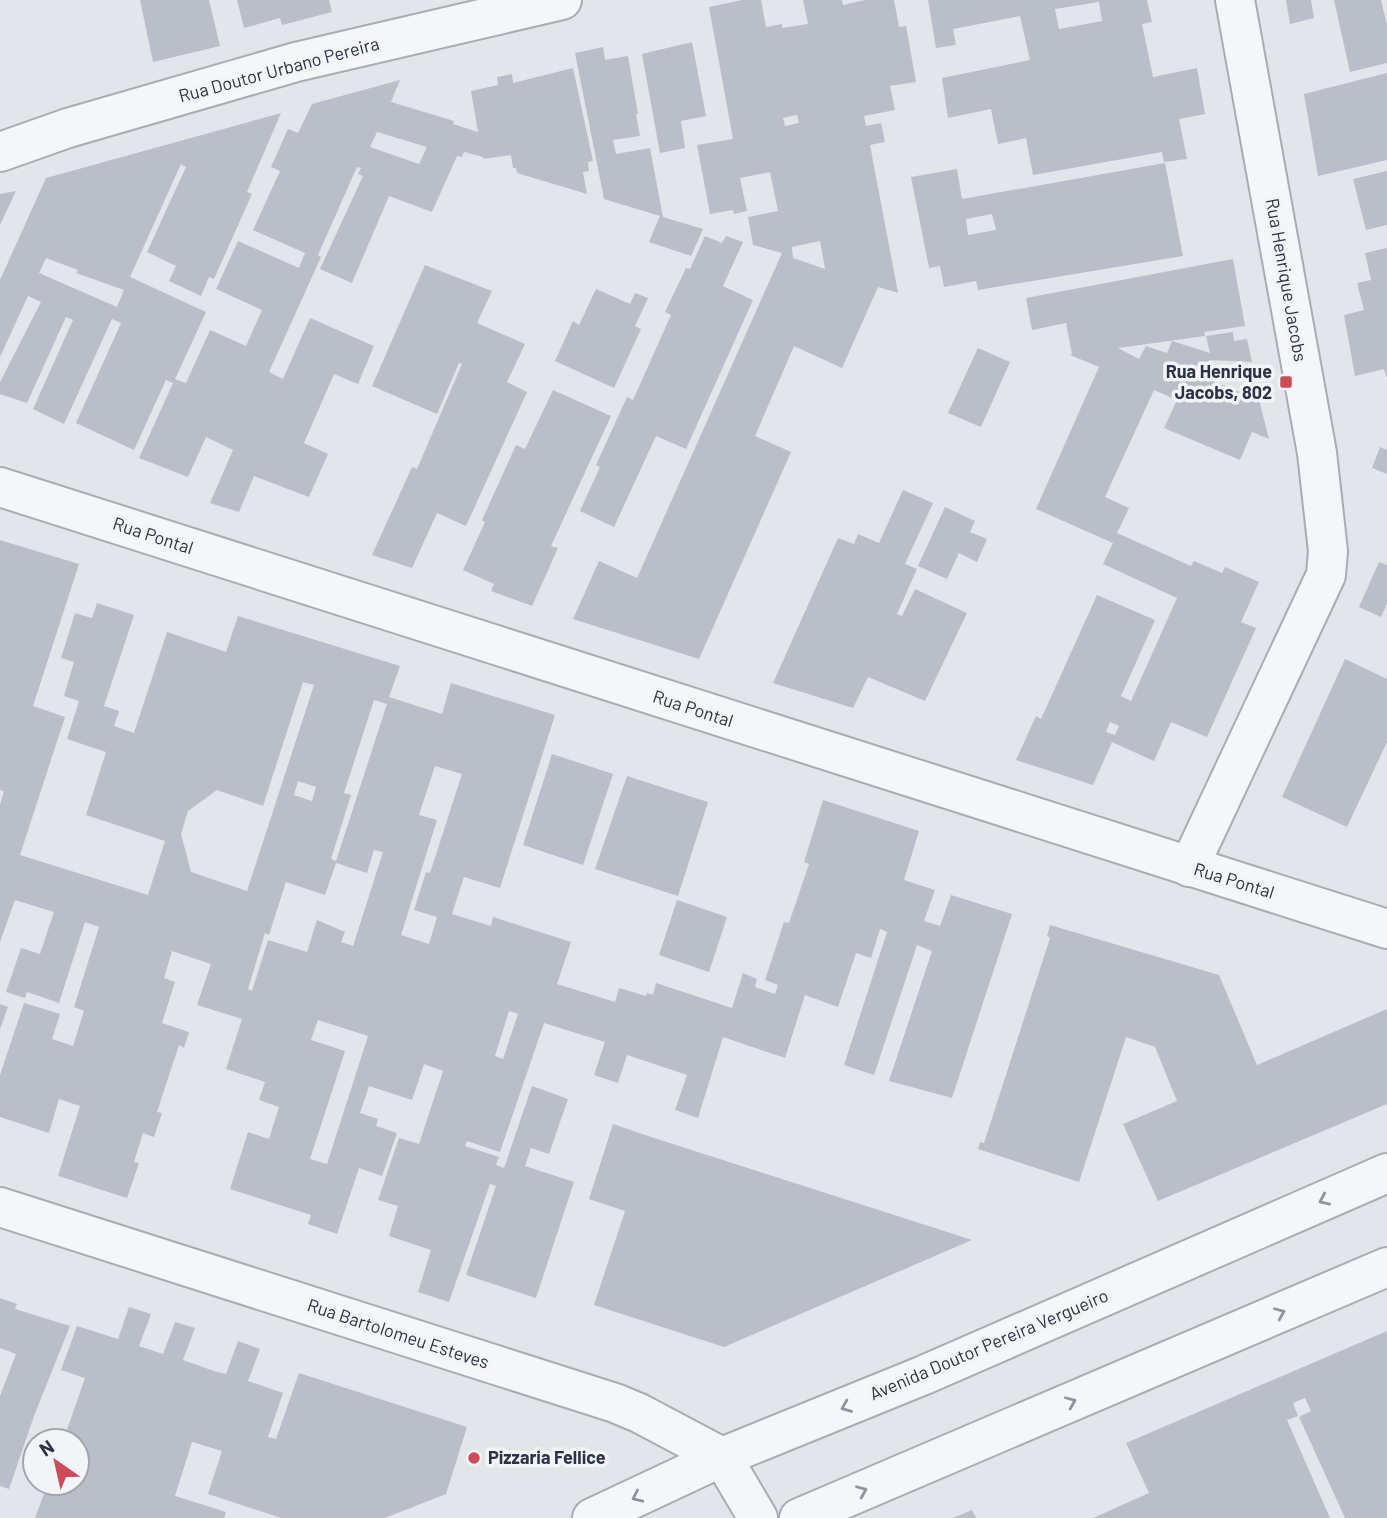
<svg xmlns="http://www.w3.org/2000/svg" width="1387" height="1518" font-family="Barlow,sans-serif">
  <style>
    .building { fill: #babec8; fill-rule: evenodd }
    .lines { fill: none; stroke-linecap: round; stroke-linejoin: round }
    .minor-casing { stroke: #a8acb5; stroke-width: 42 }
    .minor { stroke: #f5f6f9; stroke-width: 38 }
    .oneway { stroke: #90949e }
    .poi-dot { fill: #cd4a57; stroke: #f2f4f8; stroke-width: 2.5 }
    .labels { text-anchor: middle; stroke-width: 7; stroke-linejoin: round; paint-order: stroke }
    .street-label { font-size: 18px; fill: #2b3243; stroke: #f2f4f8 }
    .poi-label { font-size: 18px; font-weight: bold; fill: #2b3243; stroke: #f2f4f8; text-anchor: end }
  </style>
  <rect width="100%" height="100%" fill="#e3e5eb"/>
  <!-- building -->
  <g class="building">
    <polygon points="140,0 209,0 220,46 153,62"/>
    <polygon points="237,0 329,0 332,12 282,25 280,18 244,28"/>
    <path d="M742 0H761L766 27 782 24V28L808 24 803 0H842L843 5 865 0H894L899 27 906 26 916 82 890 86 895 110 864 116 866 126 881 123 885 142 870 145 898 293 878 287 842 368 794 346 755 436 791 452 699 659 573 619 599 561 637 578 782 253 753 245 748 217 778 211 770 172 740 178 747 211 734 214 733 210 710 214 697 145 733 139 709 7ZM797 115 799 123 785 126 783 118ZM820 241 825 269 793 258 792 247Z"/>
    <path d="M928 0H1147L1152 22 1142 24 1153 77 1197 68 1205 114 1179 119 1187 159 1164 162 1162 152 1033 175 1026 138 998 144 991 109 948 118 942 78 1030 60 1020 16 953 29 956 45 936 48ZM1099 2 1102 21 1059 29 1055 9Z"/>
    <polygon points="1286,0 1311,0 1314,18 1290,24"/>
    <polygon points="1334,0 1381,0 1387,25 1387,63 1350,72"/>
    <polygon points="692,42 706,116 681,121 685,148 660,153 642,54"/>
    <polygon points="603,47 605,60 628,56 638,114 636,114 640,136 613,140 616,154 650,148 663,217 703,229 691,256 649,242 660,216 604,199 575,53"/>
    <path d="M573 68 593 161 588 162 589 171 583 172 587 194 517 173 516 168H513L511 155 483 159V157L464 152 462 157 457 156 432 212 389 196 352 283 320 269 363 176 358 174 361 168 357 167 318 255 321 257 269 372 283 379 310 318 374 346 358 384 334 374 304 443 328 454 309 497 254 476 239 512 210 503 233 450 206 437 188 477 139 458 173 383 166 380 134 450 76 423 121 323 112 319 64 424 33 409 73 320 66 317 27 403 0 394V382L41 302 28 296 0 357V280L46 178 281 113 247 192 252 194 214 279 209 277 201 296 169 281 176 266 147 252 186 167 181 164 130 277 206 312 175 379 186 383 210 330 246 346 262 310 216 289 238 241 299 268 305 253 253 230 280 171 271 167 288 129 298 133 312 104 400 80 391 102 454 121 453 124 478 132 471 91 498 85 497 77 512 74 513 83ZM377 132 427 147 419 164 370 147ZM46 258 78 270 76 273 124 290 117 307 39 273Z"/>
    <polygon points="1387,73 1387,160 1318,176 1304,94"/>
    <path d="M1165 163 1183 256 978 290 976 281 944 287 940 266 929 268 911 177 957 169 962 199ZM992 214 996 230 968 235 966 219Z"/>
    <polygon points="1387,171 1387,225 1366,230 1353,179"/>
    <polygon points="16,191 0,225 0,194"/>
    <polygon points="705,236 722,243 726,236 743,242 723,286 753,300 686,449 656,436 614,527 580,511 600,467 596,465 627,397 633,400 671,315 665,312 686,268 690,269"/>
    <polygon points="1387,248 1387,378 1384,369 1355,376 1344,315 1364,310 1357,283 1371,280 1365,253"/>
    <path d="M1233 259 1245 326 1204 332 1205 336 1118 348 1139 359 1146 346 1167 353 1172 341 1210 353 1206 336 1233 332 1234 341 1247 339 1252 362 1209 360 1203 377 1259 400 1269 439 1252 432 1240 460 1164 428 1177 400 1154 390 1105 497 1129 508 1117 533 1191 566 1194 561 1222 573 1225 567 1259 582 1241 622 1256 628 1207 737 1171 722 1154 761 1112 742 1093 785 1016 760 1036 716 1041 719 1097 595 1155 620 1121 696 1131 701 1177 598 1103 564 1113 543 1036 509 1099 367 1070 355 1072 354 1066 323 1032 330 1026 298ZM1110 722 1119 726 1115 735 1106 732Z"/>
    <polygon points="425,265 492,291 477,323 525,344 507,382 527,392 466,526 437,513 412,568 372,555 412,467 417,469 462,364 459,363 437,414 372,386"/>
    <polygon points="596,289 630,304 635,293 648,298 635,326 641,329 614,388 555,361 573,321 579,325"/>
    <polygon points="978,348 1010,362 981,427 948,413"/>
    <polygon points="553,390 611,416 551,546 558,548 532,606 491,591 494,584 463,570 485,522 482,520 516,445 525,449"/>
    <polygon points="1380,447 1387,450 1387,474 1372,468"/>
    <polygon points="903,490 933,503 905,564 917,569 897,614 902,616 915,589 967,613 925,701 868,677 853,708 773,683 838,538 854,544 858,534 879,543"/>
    <polygon points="945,507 975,521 970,532 987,539 977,562 959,553 947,579 918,566"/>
    <path d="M0 540 79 564 33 706 65 717 20 855 148 895 165 841 86 815 106 752 67 739 79 701 64 696 74 662 61 658 75 613 92 618 97 603 134 615 104 706 119 711 114 726 134 733 167 632 226 652 238 616 400 666 389 697 442 714 451 683 555 715 500 888 464 877 452 914 491 926 493 917 571 942 557 984 615 1002 619 988 646 996 647 993 653 995 656 983 732 1008 743 973 757 979 755 987 775 994 778 985 765 980 784 922 789 923 809 864 804 862 823 800 919 831 904 880 935 890 924 921 940 926 951 895 1012 914 952 1098 889 1081 932 951 917 945 874 1075 844 1065 887 932 880 929 871 958 856 953 838 1007 805 995 785 1058 723 1037 698 1118 675 1110 687 1075 627 1055 618 1083 594 1075 605 1042 544 1023 500 1152 467 1141 465 1146 499 1157 496 1165 504 1168 532 1086 568 1099 549 1154 531 1148 525 1166 574 1182 536 1298 466 1275 496 1186 490 1184 449 1302 418 1292 431 1250 389 1236 398 1206 378 1200 399 1138 419 1144 443 1071 424 1064 412 1100 369 1086 360 1113 378 1119 376 1126 397 1133 382 1176 359 1168 337 1234 308 1224 311 1215 230 1189 248 1132 269 1139 279 1107 259 1100 265 1082 226 1069 242 1019 197 1005 211 964 172 951 164 978 175 982 162 1023 189 1032 184 1048 179 1045 171 1069 157 1112 162 1113 154 1137 143 1133 134 1162 139 1163 127 1198 58 1176 80 1106 59 1099 49 1133 0 1117V1075L24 1003 60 1014 52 1039 73 1046 84 1011 74 1007 99 927 85 922 59 1003 27 992 25 998 6 992 21 948 40 954 54 912 15 900 0 942V805L4 791 0 790ZM303 682 314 685 247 891 191 872 181 834 188 811 217 790 263 806ZM374 700 387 704 336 861 331 859 351 795 344 793ZM435 766 462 774 430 873 426 872 414 910 437 917 429 944 401 935 437 820 419 815ZM298 781 316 787 312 801 294 795ZM374 850 383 852 353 946 341 942 345 932 317 920 307 952 268 940 252 991 248 989 265 933 269 935 286 882 325 895 336 863 367 873ZM509 1011 518 1014 503 1059 495 1056ZM318 1020 368 1036 327 1164 310 1159 345 1051 311 1040Z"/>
    <polygon points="1379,562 1387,565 1387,604 1381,617 1359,607"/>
    <polygon points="1345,659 1387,679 1387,742 1347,827 1282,797"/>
    <polygon points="552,754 613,774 583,865 523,845"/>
    <polygon points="627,776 708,802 678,896 595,869"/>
    <polygon points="677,900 727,917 709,972 659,955"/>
    <polygon points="1050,925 1219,975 1257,1065 1387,1009 1387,1104 1158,1201 1123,1124 1177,1101 1155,1047 1126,1037 1079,1182 978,1149 980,1142 984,1143 1050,938 1047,936"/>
    <polygon points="0,1004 8,1007 0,1029"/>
    <polygon points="613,1124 648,1136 972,1240 724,1347 594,1305 625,1211 589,1199"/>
    <polygon points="0,1298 17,1304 15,1309 70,1326 34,1416 9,1489 0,1486 0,1396 16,1354 0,1348"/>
    <polygon points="129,1307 151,1314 139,1346 163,1354 175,1322 195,1328 183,1360 214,1371 226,1374 238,1341 260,1349 248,1381 283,1393 268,1437 276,1439 299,1373 467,1427 446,1494 385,1518 281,1518 208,1494 222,1451 192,1442 175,1496 226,1512 224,1518 35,1518 48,1483 77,1483 77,1441 63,1441 85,1378 61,1370 77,1326 118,1339"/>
    <polygon points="1387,1331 1387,1518 1345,1518 1299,1417 1311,1411 1305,1398 1293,1403 1298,1416 1287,1420 1330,1518 1093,1518 1149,1493 1126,1443"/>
    <polygon points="972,1510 976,1518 953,1518"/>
  </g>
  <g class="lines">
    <!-- minor casing -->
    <g class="minor-casing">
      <g id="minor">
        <polyline points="0,152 68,128 296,62 562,0"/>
        <polyline points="0,487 1387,929"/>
        <polyline points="1189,867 1326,575 1328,551 1317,453 1235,0"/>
        <polyline points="0,1207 615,1403 639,1413 722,1457 758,1518"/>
        <polyline points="592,1518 722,1457 924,1375 1387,1173"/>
        <polyline points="799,1518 1387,1267"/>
      </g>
    </g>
    <!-- minor -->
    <use href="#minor" class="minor"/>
  </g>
  <!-- one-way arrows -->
  <defs><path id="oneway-chevron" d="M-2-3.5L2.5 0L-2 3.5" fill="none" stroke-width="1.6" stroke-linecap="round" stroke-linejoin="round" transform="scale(1.75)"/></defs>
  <g class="oneway">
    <use href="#oneway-chevron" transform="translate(1324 1200) rotate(156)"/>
    <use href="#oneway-chevron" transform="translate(1280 1313) rotate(-23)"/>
    <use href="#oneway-chevron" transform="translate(1071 1402) rotate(-23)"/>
    <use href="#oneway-chevron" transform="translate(846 1407) rotate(158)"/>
    <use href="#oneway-chevron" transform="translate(862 1491) rotate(-23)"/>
    <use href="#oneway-chevron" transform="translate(637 1497) rotate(155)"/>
  </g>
  <!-- markers -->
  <g class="poi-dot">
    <rect x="1279" y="375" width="14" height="14" rx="3.5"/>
    <circle cx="474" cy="1458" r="7"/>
  </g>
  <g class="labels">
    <!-- street labels -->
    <g class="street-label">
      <text transform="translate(279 70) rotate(-15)" y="6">Rua Doutor Urbano Pereira</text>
      <text transform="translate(1286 280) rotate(80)" y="6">Rua Henrique Jacobs</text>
      <text transform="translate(153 536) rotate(18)" y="6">Rua Pontal</text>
      <text transform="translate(693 709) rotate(18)" y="6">Rua Pontal</text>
      <text transform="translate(1234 881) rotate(17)" y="6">Rua Pontal</text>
      <text transform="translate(398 1334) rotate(18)" y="6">Rua Bartolomeu Esteves</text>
      <text transform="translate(989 1345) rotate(-23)" y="6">Avenida Doutor Pereira Vergueiro</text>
    </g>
    <!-- poi labels -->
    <g class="poi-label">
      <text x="1272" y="378">Rua Henrique<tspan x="1272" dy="21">Jacobs, 802</tspan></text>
      <text x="488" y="1464" text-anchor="start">Pizzaria Fellice</text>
    </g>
  </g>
  <!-- north arrow -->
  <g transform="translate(56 1462) rotate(326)"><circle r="33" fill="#f2f4f8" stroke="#a2a6b0" stroke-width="2"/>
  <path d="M0-5L12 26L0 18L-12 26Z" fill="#cd4a57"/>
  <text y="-10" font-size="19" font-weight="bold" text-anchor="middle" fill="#2b3243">N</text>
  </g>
</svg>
